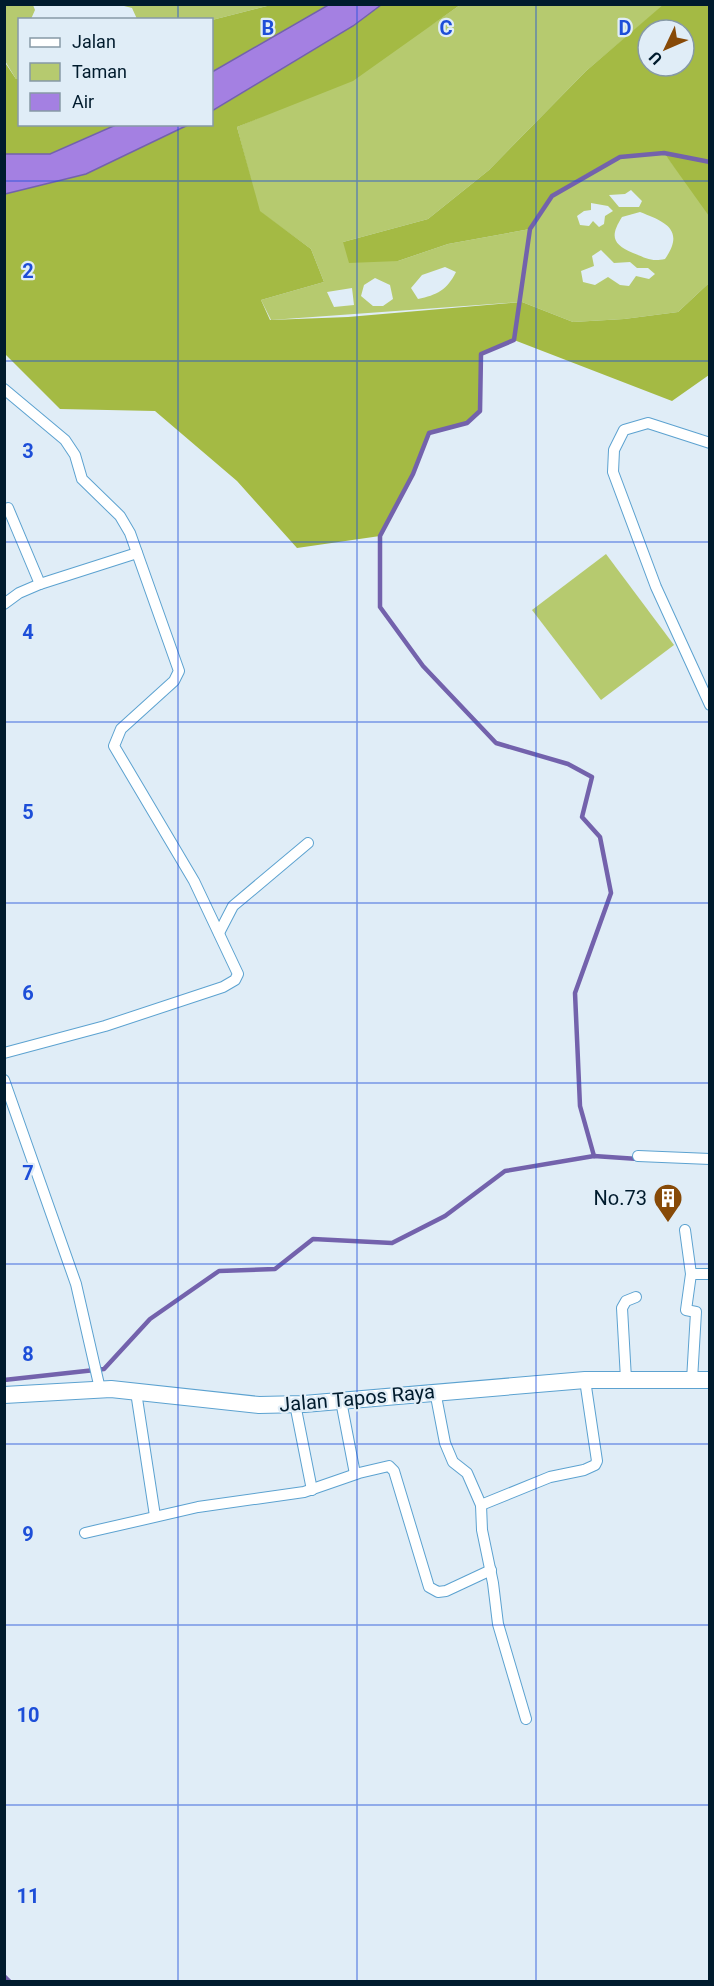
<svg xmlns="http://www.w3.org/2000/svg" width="714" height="1986" font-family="Roboto,sans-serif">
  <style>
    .green { fill: #b6ca6f; fill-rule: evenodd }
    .forest { fill: #a4ba44; fill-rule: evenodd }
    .water { fill: #a480e2; stroke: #7362ac; stroke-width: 1.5 }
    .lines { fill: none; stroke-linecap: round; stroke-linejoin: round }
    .stream { stroke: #7362ac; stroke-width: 4.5 }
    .minor-casing { stroke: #5ca2d0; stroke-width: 12 }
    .secondary-casing { stroke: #5ca2d0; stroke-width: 18 }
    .minor { stroke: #fff; stroke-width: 10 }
    .secondary { stroke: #fff; stroke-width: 16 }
    .grid { fill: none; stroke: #1d4ed8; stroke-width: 1.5; stroke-opacity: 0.55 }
    .labels { text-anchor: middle; stroke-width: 4.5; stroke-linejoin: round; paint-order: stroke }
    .poi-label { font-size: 20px; fill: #001b2d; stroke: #e0edf7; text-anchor: end }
    .street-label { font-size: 20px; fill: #001b2d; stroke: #e0edf7 }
    .grid-label { font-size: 20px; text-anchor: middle; font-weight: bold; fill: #1d4ed8; stroke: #e0edf7; stroke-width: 4.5; stroke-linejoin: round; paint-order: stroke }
  </style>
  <rect width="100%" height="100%" fill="#e0edf7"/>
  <!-- green -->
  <g class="green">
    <polygon points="5,5 33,5 35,10 31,19 20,20 19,79 16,79 5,61"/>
    <polygon points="120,5 271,5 212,20 137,19 132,8"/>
    <path d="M460 5H664L586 71 489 170 428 219 343 242 398 261 448 244 530 229 552 196 585 175 620 157 664 153 709 212V283L678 312 624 319 573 322 522 302 271 320 261 300 324 282 311 249 259 211 237 127C315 95 392 54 460 5ZM631 190 642 201 639 207H619L609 195 625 194ZM591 203 608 206 613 211 605 216 604 224 599 227 593 221 589 226 580 225 577 216 584 211 591 210ZM640 212C666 222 685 230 665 259 651 262 646 258 633 253 612 244 610 236 622 217ZM601 250 614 263 630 262 637 268H648L655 274 649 279 636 276 629 286 620 285 608 277 595 285 583 282 581 271 594 266 592 256ZM445 267 456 272C447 290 437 295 418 299L411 288 422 275ZM375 278 390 285 393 299 383 306H373L361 296 364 285ZM352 288 354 305 334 307 327 292Z"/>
    <polygon points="606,554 674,645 601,700 532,610"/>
  </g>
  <!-- forest -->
  <g class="forest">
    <path d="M664 4 709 5V216L664 153 620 157 585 175 552 196 530 229 448 244 398 261 349 263 343 242 428 219 489 170 586 71ZM648 30H684V66H648Z"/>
    <polygon points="271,5 330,5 212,72 212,20"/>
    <polygon points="381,5 460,5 353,81 237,127 260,211 311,249 324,282 261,300 270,320 348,317 522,302 573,322 624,319 678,312 709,283 709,375 672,401 514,340 482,354 480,411 467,423 429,433 413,474 380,536 297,548 237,481 155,411 60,409 5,354 4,194 86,174 188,125 212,124 212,111 353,26"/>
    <polygon points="4,61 16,79 19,79 20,124 118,125 50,154 5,154"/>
  </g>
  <!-- water -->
  <g class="water">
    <polygon points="330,4 381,5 353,26 212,111 212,72"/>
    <polygon points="118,124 188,125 86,174 5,194 5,154 50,154"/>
  </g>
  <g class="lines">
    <!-- stream -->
    <g class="stream">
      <polyline points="594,1156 580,1106 575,993 611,893 600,837 582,817 592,777 568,764 496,743 423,666 380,607 380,536 413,474 429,433 467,423 480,411 481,354 514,340 530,229 552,196 620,157 664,153 710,162"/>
      <polyline points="4,1380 104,1369 150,1319 219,1271 275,1269 313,1239 392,1243 445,1216 505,1171 594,1156 638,1159"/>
      <polyline points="4,1976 10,1982"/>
    </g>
    <!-- minor casing -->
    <g class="minor-casing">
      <g id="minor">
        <polyline points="4,389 65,440 75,455 82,479 120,516 130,533 179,671 174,681 121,729 114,746 194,881 238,974 235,980 223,987 105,1026 4,1053"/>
        <polyline points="710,443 648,423 624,430 614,450 613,472 656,587 710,705"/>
        <polyline points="8,508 40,584"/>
        <polyline points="4,604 19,593 40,584 137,553"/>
        <polyline points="219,933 233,906 308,843"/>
        <polyline points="4,1080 76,1284 100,1389"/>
        <polyline points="638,1156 710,1159"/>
        <polyline points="685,1230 691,1274 686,1310 696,1312 692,1380"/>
        <polyline points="691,1274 710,1274"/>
        <polyline points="626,1379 622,1308 626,1301 636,1297"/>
        <polyline points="435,1391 445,1443 453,1462 467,1473 481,1505 482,1530 493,1583 498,1624 526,1719"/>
        <polyline points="136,1392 155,1516"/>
        <polyline points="341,1401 355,1474"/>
        <polyline points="295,1404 312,1490"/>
        <polyline points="481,1505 550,1477 584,1470 595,1465 597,1461 585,1380"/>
        <polyline points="85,1533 198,1507 304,1492 359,1473 389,1466 394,1471 429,1587 438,1592 446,1591 491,1570"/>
      </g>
    </g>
    <!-- secondary casing -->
    <g class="secondary-casing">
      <polyline id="secondary" points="4,1395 111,1389 259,1405 304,1404 585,1380 710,1380"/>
    </g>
    <!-- minor -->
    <use href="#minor" class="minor"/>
    <!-- secondary -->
    <use href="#secondary" class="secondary"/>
  </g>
  <!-- grid -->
  <path class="grid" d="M178 4V20M357 4V1982M536 4V1982M178 124V1982M4 181H710M4 361H710M4 542H710M4 722H710M4 903H710M4 1083H710M4 1264H710M4 1444H710M4 1625H710M4 1805H710"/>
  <!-- icons -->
  <defs>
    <g id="building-pin" transform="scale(1.5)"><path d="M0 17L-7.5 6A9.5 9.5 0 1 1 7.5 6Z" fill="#874a08" stroke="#e0edf7"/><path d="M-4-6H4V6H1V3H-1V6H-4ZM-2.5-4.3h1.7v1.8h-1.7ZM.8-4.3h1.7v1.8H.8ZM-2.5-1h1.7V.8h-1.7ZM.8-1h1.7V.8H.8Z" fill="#fff"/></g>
  </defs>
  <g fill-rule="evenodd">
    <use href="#building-pin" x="668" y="1198"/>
  </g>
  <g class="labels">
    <!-- poi labels -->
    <g class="poi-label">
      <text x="647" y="1205">No.73</text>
    </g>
    <!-- street labels -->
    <g class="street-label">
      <text transform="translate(357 1398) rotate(-5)" y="7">Jalan Tapos Raya</text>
    </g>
  </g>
  <g class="grid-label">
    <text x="268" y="35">B</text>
    <text x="446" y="35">C</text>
    <text x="625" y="35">D</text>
    <text x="28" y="278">2</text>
    <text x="28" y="458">3</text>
    <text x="28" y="639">4</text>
    <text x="28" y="819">5</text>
    <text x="28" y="1000">6</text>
    <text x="28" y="1180">7</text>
    <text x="28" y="1361">8</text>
    <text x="28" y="1541">9</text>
    <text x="28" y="1722">10</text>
    <text x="28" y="1903">11</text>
  </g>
  <!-- border -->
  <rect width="714" height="1986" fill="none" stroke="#001b2d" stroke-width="12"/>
  <!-- legend -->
  <rect x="18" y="18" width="195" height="108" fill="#e0edf7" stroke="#8699a6" stroke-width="1.5"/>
  <rect x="30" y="38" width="30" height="9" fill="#ffffff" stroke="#8699a6" stroke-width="1.5"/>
  <text x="72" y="48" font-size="18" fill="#001b2d">Jalan</text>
  <rect x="30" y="63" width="30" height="18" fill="#b6ca6f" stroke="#8699a6" stroke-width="1.5"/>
  <text x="72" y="78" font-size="18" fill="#001b2d">Taman</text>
  <rect x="30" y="93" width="30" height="18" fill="#a480e2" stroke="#8699a6" stroke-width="1.5"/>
  <text x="72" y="108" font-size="18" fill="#001b2d">Air</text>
  <!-- north arrow -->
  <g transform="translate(666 48) rotate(226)"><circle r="28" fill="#e0edf7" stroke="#8699a6" stroke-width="1.5"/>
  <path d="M0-4.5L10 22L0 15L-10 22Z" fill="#874a08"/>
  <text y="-9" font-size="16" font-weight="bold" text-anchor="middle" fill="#001b2d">U</text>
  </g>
</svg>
